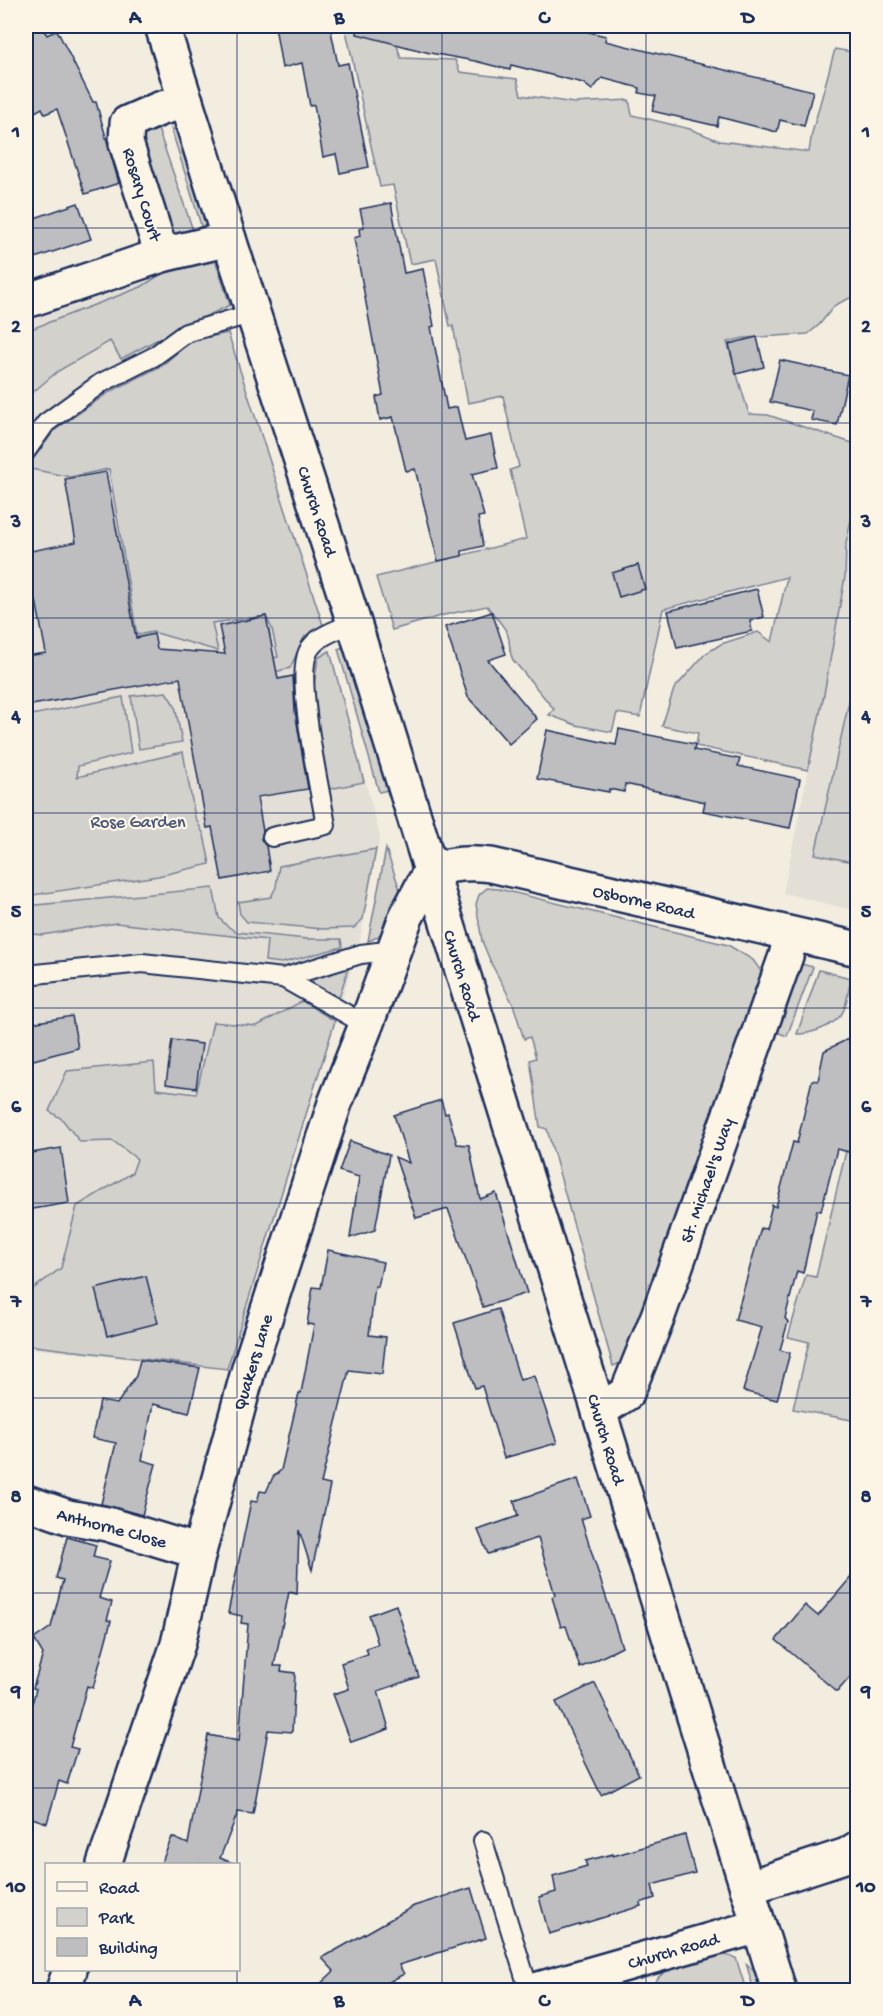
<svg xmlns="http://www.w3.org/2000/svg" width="883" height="2016" font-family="'Gochi Hand',sans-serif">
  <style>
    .built { fill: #e3dfd6 }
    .green { fill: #d3d1cc; stroke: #778095; stroke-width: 1.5 }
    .building { fill: #bebec0; stroke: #1b2f5e; stroke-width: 1.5 }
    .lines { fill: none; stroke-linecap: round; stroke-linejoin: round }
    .service-casing { stroke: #1b2f5e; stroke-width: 22 }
    .minor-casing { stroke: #1b2f5e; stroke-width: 38 }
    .tertiary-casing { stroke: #1b2f5e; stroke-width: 38 }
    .service { stroke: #fcf5e5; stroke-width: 18 }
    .minor { stroke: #fcf5e5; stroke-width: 33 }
    .tertiary { stroke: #fcf5e5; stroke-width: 33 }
    .grid { fill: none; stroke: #1b2f5e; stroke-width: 1.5; stroke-opacity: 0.55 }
    .labels { text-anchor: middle; stroke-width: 4.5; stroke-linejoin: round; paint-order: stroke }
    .street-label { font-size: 18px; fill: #1b2f5e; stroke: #fcf5e5 }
    .park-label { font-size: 18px; fill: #49587a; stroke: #fcf5e5 }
    .neatline { fill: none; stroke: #1b2f5e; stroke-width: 2 }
    .grid-label { font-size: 20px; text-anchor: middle; font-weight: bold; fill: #1b2f5e }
  </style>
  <rect width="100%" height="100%" fill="#f3ede0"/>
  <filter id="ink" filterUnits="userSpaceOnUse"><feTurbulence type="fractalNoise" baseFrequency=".0167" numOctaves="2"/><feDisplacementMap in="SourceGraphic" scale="12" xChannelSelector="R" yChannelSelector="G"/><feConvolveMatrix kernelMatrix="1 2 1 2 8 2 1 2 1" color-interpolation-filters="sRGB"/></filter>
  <g filter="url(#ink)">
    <!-- built -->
    <g class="built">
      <polygon points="205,261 325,632 380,836 360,941 227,1369 26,1348 26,322"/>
      <polygon points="857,492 857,911 783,893 824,694 845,577 846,543"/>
    </g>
    <!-- green -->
    <g class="green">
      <path d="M345 26H383L391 27 401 58 455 60 460 72 517 79 521 95 574 103 629 100 632 115 690 129 720 141 809 152 812 133 835 49 857 53V296L850 298 835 305 819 325 808 334 744 338 727 342 749 414 768 415 852 443 857 423V492L846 543 845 577 824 694 808 770 696 746 698 733 662 726 674 689 705 654 721 644 758 632 772 642 787 577 663 609 640 717 617 713 612 732 576 725 549 715 554 709 513 660C507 648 512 644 507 633 503 624 493 615 487 606L444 615 392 630 376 577 526 539 510 470 519 467 503 396 468 403 453 326H450L436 259 410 264 393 185 380 187Z"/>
      <polygon points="171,128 181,133 211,230 205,238"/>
      <polygon points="146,129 158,129 196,239 167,236 134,142"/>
      <polygon points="213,253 230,305 160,338 121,359 110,341 58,371 26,398 26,331 141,287 193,254"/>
      <polygon points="228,333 323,625 305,636 290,668 251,678 248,663 278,657 272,629 266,616 212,623 218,651 153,632 137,635 109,469 70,477 26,468 55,430 108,393 163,365 190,341"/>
      <polygon points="343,647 388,790 379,792 338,649"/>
      <polygon points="330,651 364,782 329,789 320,737 314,685 318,658"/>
      <polygon points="857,666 857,863 815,854"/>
      <polygon points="166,692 175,706 182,742 139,749 131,696"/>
      <polygon points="123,697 131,753 78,766 77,777 183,752 195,817 204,835 210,864 158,876 26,896 26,716"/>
      <polygon points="376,849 363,919 354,928 323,929 247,922 240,914 238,902 271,897 276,887 279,866"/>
      <path d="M386 849 401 893C393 911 388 936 368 941Z"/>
      <polygon points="213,888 219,918 226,925 236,932 307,939 341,939 342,947 282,963 265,961 267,940 116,923 42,935 26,933 26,906"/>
      <polygon points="487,888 499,889 728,945 753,960 763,974 629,1360 613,1366 547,1129 540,1127 530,1060 536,1058 530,1037 524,1039 513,1004 492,965 482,941 476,904 479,895"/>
      <polygon points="797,963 813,967 787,1036 774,1031"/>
      <polygon points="349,966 339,998 308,981 310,975"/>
      <path d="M819 970 851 978C845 1005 849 1017 821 1029 813 1032 805 1034 797 1034Z"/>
      <polygon points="302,1001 335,1021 227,1369 26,1345 26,1294 61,1268 77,1206 132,1173 137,1159 113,1141 80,1142 62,1119 49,1111 67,1071 154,1062 156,1089 196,1094 213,1022 257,1026"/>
      <polygon points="857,1122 857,1421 793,1409 809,1342 788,1337 806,1275 816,1277 846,1151 849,1152"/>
      <path d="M721 1954 736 1958 746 1990H650C662 1962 694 1961 721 1954Z"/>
      <polygon points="746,1963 759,1977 763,1990 754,1990"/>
    </g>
    <!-- building -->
    <g class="building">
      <polygon points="26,26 42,26 47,35 57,30 93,102 96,102 119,183 85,194 57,109 45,114 42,108 26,117"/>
      <polygon points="275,26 330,26 338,65 348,63 369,167 340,173 336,154 323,157 314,105 310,106 302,63 282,68"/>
      <polygon points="358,26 563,26 606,36 605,41 813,91 804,126 780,120 777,132 719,117 717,126 652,111 656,96 639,93 640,88 602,78 592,90 583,83 511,65 510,70 475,61 430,53 357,34"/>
      <polygon points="78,203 91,239 26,261 26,221"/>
      <polygon points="391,203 404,273 423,269 434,326 431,327 447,409 457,407 465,441 491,435 498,468 472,474 484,516 478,517 483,546 462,551 462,556 438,561 415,469 406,471 393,417 380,420 376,397 383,395 354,238 360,236 359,229 364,227 360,209"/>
      <polygon points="757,337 764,367 736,374 729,344"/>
      <polygon points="780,360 848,375 837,425 811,420 813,411 770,402"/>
      <polygon points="106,472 136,638 154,634 157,649 225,654 219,626 266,616 278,679 293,676 295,711 308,789 257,797 263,831 261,839 266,846 270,871 222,880 212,827 207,828 180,678 26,706 26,656 46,653 36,600 26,602 26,552 76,542 65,479"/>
      <polygon points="638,565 645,589 619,597 612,573"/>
      <polygon points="757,589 764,617 750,621 752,631 677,648 668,611"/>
      <polygon points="492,612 506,654 488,660 537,719 509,744 468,697 445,627"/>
      <polygon points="619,729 695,744 694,750 740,759 738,766 800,779 790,828 703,811 705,802 625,784 624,792 609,789 609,792 537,779 547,730 616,745"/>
      <polygon points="72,1016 78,1048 26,1062 26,1024"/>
      <polygon points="858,1034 858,1122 849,1152 837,1149 821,1211 817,1210 803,1273 797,1271 785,1318 788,1322 780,1350 790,1353 777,1400 743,1391 762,1327 735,1320 761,1228 766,1229 772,1205 776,1207 793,1142 797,1143 812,1080 818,1081 824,1051"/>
      <polygon points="172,1040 202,1044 196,1088 166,1084"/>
      <polygon points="441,1100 445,1114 448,1113 457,1144 469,1145 480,1199 496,1193 527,1293 483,1307 448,1209 416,1218 395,1157 409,1163 394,1115"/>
      <polygon points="350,1141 389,1155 375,1230 350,1238 359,1177 339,1171"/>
      <polygon points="61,1148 69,1203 26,1210 26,1154"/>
      <polygon points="328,1250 383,1262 378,1287 375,1286 369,1335 386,1337 382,1374 349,1370 321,1483 330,1485 312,1570 299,1530 297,1594 289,1592 274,1666 282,1666 281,1671 295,1673 292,1732 268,1730 253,1814 238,1812 220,1858 235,1864 161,1864 172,1837 188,1844 208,1735 239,1741 248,1624 241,1623 242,1616 228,1613 251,1501 257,1502 260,1491 266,1492 273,1477 281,1470 299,1393 301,1393 314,1325 307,1324 313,1287 321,1288"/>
      <polygon points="146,1276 158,1323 107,1336 95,1289"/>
      <polygon points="498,1309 520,1380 534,1376 557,1443 504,1458 482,1386 475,1388 454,1323"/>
      <polygon points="140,1360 200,1368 189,1413 153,1404 142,1460 156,1464 142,1515 101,1504 116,1443 92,1438 100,1401 117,1404 136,1376"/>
      <polygon points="578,1479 590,1516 581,1519 622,1647 580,1668 566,1626 561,1627 552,1597 555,1595 538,1538 488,1554 478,1530 518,1516 514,1501"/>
      <polygon points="67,1537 96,1545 93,1557 110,1561 99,1598 112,1602 107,1620 111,1621 93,1688 87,1686 70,1747 78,1749 67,1784 59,1781 47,1823 26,1816 26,1727 36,1689 33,1688 43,1654 34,1639 51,1627 63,1580 56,1578"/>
      <polygon points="858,1569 858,1668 837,1692 776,1640 805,1605 818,1616"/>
      <polygon points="396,1605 419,1677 378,1691 389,1729 351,1742 333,1694 349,1689 341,1663 368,1654 366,1648 378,1644 369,1615"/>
      <polygon points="595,1683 639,1775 601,1795 556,1702"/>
      <polygon points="685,1835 695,1873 652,1885 655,1898 640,1903 641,1906 549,1934 539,1897 556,1892 553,1876 587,1866 585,1861 613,1854 613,1856"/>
      <polygon points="471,1888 486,1938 399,1965 404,1974 374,1990 314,1990 334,1971 322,1958 414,1906"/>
    </g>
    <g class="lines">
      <!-- service casing -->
      <g class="service-casing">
        <g id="service">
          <polyline points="26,451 46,423 101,383 153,357 186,333 253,313"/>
          <path d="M272 837 326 825C320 790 295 679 308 652 315 636 339 629 354 623"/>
          <polyline points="26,975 142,963 283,978 361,954 394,950"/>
          <polyline points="283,978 366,1025"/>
          <polyline points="483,1841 529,1990"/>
        </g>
      </g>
      <!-- minor casing -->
      <g class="minor-casing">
        <g id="minor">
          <polyline points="162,255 126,143 127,123 159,109 186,101"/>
          <polyline points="26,301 162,255 229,239"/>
          <polyline points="599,1411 627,1393 658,1316 786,956 791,934"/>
          <polyline points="26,1502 68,1517 107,1524 199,1552"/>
          <path d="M104 1864 178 1644 199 1552 249 1368 335 1103 366 1025 406 917 431 870C452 864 469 862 491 865L858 949"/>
          <polyline points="747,1888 847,1855 858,1848"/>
          <polyline points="63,1990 70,1970"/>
          <polyline points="535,1990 759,1926"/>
        </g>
      </g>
      <!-- tertiary casing -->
      <g class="tertiary-casing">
        <polyline id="tertiary" points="162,26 229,239 354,623 779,1990"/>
      </g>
      <!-- service -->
      <use href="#service" class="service"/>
      <!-- minor -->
      <use href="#minor" class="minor"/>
      <!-- tertiary -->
      <use href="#tertiary" class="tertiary"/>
    </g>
  </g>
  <!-- grid -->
  <path class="grid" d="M237 26V1864M442 26V1990M646 26V1990M26 228H858M26 423H858M26 618H858M26 813H858M26 1008H858M26 1203H858M26 1398H858M26 1593H858M26 1788H858M237 1970V1990"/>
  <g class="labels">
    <!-- street labels -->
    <g class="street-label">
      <text transform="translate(143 194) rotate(73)" y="6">Rosary Court</text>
      <text transform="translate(318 511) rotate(72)" y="6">Church Road</text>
      <text transform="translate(644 901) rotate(13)" y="6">Osborne Road</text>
      <text transform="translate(463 975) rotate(73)" y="6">Church Road</text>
      <text transform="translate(706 1180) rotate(-71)" y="6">St. Michael's Way</text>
      <text transform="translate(252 1362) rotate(-73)" y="6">Quakers Lane</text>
      <text transform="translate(607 1439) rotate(73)" y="6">Church Road</text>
      <text transform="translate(112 1527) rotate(15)" y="6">Anthorne Close</text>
      <text transform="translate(673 1950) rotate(-16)" y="6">Church Road</text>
    </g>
    <!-- park labels -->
    <g class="park-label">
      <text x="138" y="827">Rose Garden</text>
    </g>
  </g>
  <!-- margin -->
  <rect width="883" height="2016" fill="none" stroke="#fcf5e5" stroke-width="66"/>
  <!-- legend -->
  <rect x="45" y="1863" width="195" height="108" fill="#fcf5e5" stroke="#a2a6af" stroke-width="1.5"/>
  <rect x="57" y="1882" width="30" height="9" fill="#fcf5e5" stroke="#a2a6af" stroke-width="1.5"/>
  <text x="99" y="1893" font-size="18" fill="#1b2f5e">Road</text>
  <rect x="57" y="1908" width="30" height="18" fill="#d3d1cc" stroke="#a2a6af" stroke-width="1.5"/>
  <text x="99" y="1923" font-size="18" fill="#1b2f5e">Park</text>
  <rect x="57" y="1938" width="30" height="18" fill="#bebec0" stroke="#a2a6af" stroke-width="1.5"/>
  <text x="99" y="1953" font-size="18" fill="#1b2f5e">Building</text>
  <rect x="33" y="33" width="817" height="1950" class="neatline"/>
  <g class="grid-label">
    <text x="135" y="23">A</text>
    <text x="339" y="23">B</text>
    <text x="544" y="23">C</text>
    <text x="748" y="23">D</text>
    <text x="16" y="137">1</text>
    <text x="866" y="137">1</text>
    <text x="16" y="332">2</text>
    <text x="866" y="332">2</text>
    <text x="16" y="527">3</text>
    <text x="866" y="527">3</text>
    <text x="16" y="722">4</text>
    <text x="866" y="722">4</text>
    <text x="16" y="917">5</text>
    <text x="866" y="917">5</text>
    <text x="16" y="1112">6</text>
    <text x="866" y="1112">6</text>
    <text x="16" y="1307">7</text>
    <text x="866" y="1307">7</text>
    <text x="16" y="1502">8</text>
    <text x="866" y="1502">8</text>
    <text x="16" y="1697">9</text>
    <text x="866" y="1697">9</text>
    <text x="16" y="1892">10</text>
    <text x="866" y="1892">10</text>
    <text x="135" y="2006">A</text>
    <text x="339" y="2006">B</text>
    <text x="544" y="2006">C</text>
    <text x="748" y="2006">D</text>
  </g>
</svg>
